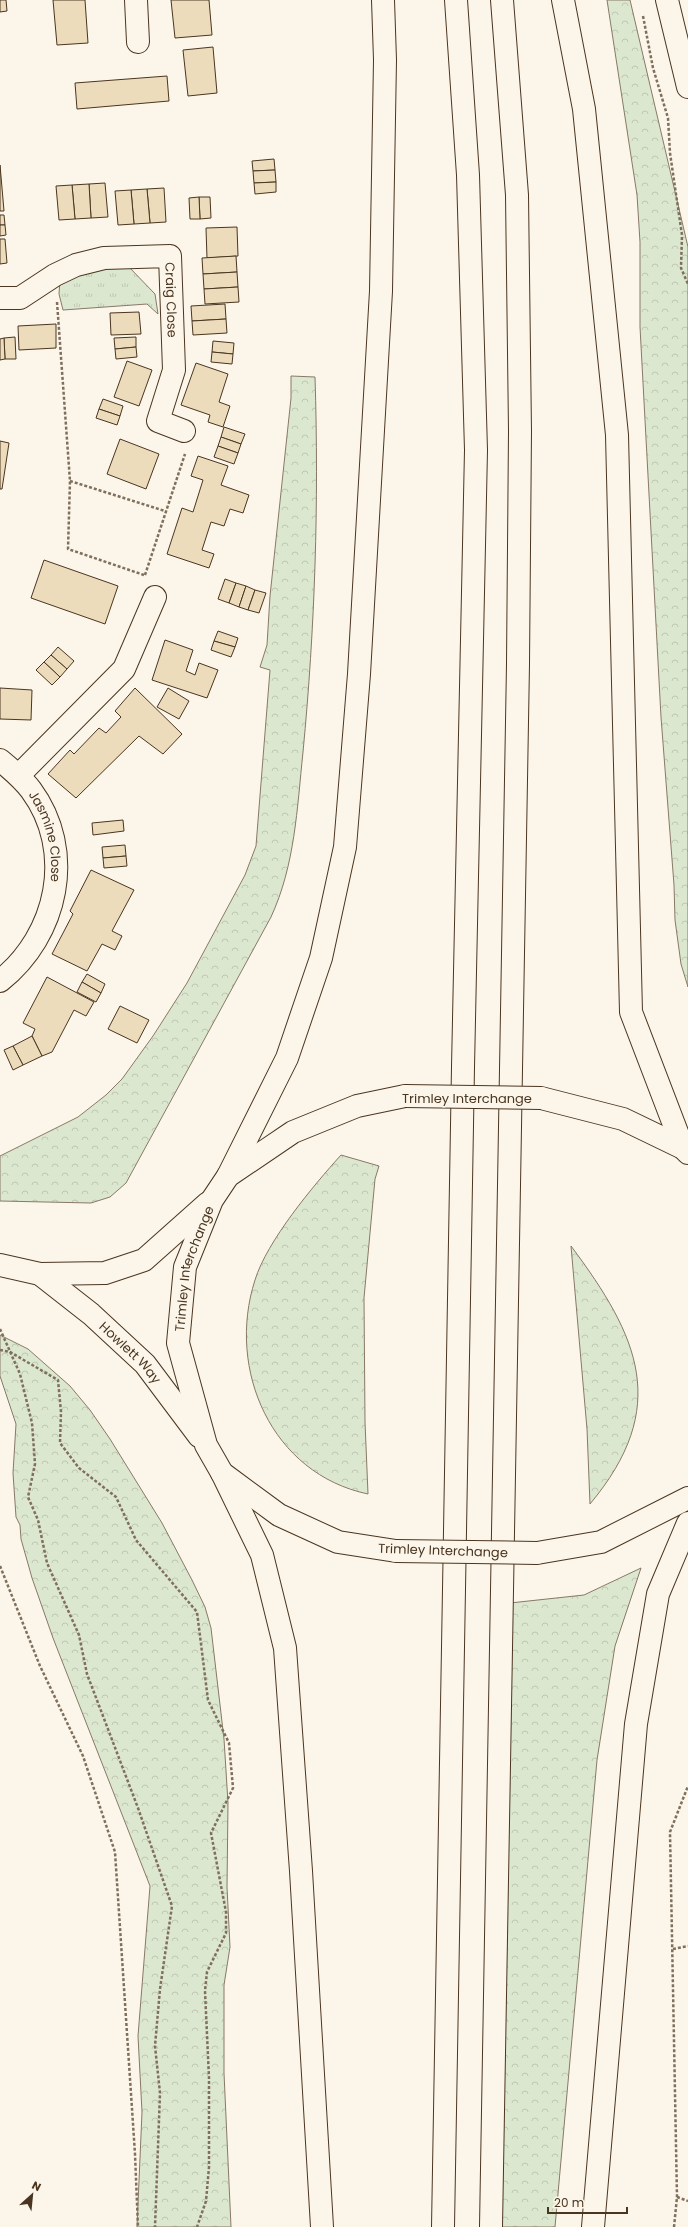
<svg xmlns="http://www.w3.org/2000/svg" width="688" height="2227" font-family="Poppins,sans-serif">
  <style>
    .grass { fill: url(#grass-tufts); stroke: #887966 }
    .forest { fill: url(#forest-crowns); stroke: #887966 }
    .building { fill: #ecdcbc; stroke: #4a3520 }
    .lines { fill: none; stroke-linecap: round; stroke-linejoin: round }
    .street-casing { stroke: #4a3520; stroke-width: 24 }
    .secondary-casing { stroke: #4a3520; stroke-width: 24 }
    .highway-casing { stroke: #4a3520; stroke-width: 24 }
    .path { stroke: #7f6f5c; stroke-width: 2.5; stroke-dasharray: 3 2; stroke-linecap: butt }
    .street { stroke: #fbf6e9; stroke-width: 22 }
    .secondary { stroke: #fbf6e9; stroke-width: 22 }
    .highway { stroke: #fbf6e9; stroke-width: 22 }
    .secondary-bridge-casing { stroke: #4a3520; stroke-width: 24; stroke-linecap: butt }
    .secondary-bridge { stroke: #fbf6e9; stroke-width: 22 }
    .labels { text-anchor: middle; stroke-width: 3; stroke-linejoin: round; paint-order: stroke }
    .street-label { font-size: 13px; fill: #4a3520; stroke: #fbf6e9 }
  </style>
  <defs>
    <pattern id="grass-tufts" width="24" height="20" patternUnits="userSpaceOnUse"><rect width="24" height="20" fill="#dce7d0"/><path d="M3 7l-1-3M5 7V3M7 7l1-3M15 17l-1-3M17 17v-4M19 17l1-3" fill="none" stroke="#bec7b2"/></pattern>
    <pattern id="forest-crowns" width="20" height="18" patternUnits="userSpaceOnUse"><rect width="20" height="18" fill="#dce7d0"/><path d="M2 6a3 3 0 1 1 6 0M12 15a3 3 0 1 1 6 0" fill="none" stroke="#bec7b2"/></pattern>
  </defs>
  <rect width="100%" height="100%" fill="#fbf6e9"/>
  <!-- grass -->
  <polygon class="grass" points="128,266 155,294 158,314 147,304 63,310 59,294 60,279 72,273"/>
  <!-- forest -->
  <g class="forest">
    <polygon points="607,0 630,0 688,247 688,987 681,964 675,920 674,885 661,717 640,327 640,242 637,195"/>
    <path d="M291 376 315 377C319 503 315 627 303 752 297 809 295 865 271 917L126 1183 110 1197 91 1203 0 1201V1156L78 1117 106 1095 122 1079 153 1036 187 983 245 875 256 846 270 670 260 667 267 645 270 596 291 398Z"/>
    <path d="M341 1155 379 1166 375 1179 364 1298 365 1422 368 1494C272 1474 226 1370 255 1280 267 1241 313 1186 341 1155Z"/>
    <path d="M571 1246C639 1337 671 1407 590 1504L587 1429Z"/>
    <polygon points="0,1335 28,1349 70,1386 90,1410 110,1439 162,1523 192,1580 205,1607 211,1628 224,1739 228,1803 227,1887 230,1947 224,1985 224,2073 231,2227 137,2227 142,2112 138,2036 150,1886 53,1638 32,1578 21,1539 20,1525 16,1517 13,1473 16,1424 0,1376"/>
    <polygon points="641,1568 615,1646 597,1760 555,2227 500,2227 510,1603 584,1595"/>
  </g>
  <!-- building -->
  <g class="building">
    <polygon points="0,0 6,0 7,11 0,12"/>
    <polygon points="53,0 85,0 88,43 57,45"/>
    <polygon points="171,0 209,0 212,35 175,38"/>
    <polygon points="213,47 217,93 188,96 183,50"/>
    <polygon points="167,76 169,101 77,109 75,83"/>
    <polygon points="274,159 275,170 253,171 252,161"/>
    <polygon points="0,165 4,211 0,211"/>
    <polygon points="275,170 276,182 254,183 253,171"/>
    <polygon points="276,182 276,192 255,194 254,183"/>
    <polygon points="105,183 108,217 91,218 89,184"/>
    <polygon points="89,184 91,218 75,219 72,185"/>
    <polygon points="72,185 75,219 59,220 56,186"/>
    <polygon points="164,188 166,222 150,223 147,189"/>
    <polygon points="147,189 150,223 134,224 131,190"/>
    <polygon points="131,190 134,224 118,225 115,191"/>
    <polygon points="199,197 210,197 211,218 200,219"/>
    <polygon points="199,197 200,219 190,219 189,198"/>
    <polygon points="0,215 4,215 5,225 0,225"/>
    <polygon points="0,225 5,225 6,235 0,236"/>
    <polygon points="237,227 238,256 207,258 206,228"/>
    <polygon points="0,239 5,239 7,263 0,264"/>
    <polygon points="236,256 237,272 203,274 202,258"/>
    <polygon points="237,272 238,287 204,289 203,274"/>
    <polygon points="238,287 239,302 205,304 204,289"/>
    <polygon points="225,304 226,319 192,321 191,306"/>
    <polygon points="139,312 141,334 111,335 110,313"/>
    <polygon points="226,319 227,333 193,335 192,321"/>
    <polygon points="56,324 56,348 19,350 18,326"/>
    <polygon points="15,337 16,359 5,359 4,338"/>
    <polygon points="136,337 136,347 115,349 114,338"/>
    <polygon points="4,338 5,359 0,360 0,339"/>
    <polygon points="213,341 234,343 233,354 212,352"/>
    <polygon points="136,347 137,357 116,359 115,349"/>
    <polygon points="212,352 233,354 232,364 211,362"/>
    <polygon points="127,361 152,370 139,406 114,397"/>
    <polygon points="196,363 228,374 219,402 230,406 223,427 208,422 210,415 181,405"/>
    <polygon points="103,399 123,406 120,416 99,409"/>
    <polygon points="99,409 120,416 117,425 96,418"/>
    <polygon points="224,427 245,434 241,444 221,437"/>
    <polygon points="221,437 241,444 238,453 218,446"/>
    <polygon points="120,439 159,454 146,489 107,474"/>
    <polygon points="0,441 9,443 2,489 0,489"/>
    <polygon points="218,446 238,453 234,464 214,457"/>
    <polygon points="198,456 228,466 221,485 249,495 243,513 230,509 224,526 211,522 202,550 214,554 209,568 167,554 182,508 193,512 203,480 191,476"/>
    <polygon points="44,560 118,586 105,624 31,598"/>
    <polygon points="225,579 236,583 229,603 218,599"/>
    <polygon points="236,583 246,586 239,607 229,603"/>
    <polygon points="246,586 255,590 248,610 239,607"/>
    <polygon points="255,590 266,593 259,613 248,610"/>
    <polygon points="218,631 238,638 235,647 214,641"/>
    <polygon points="165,640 193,650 186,671 195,675 199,663 218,670 207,698 152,680"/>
    <polygon points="214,641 235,647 231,657 211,650"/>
    <polygon points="58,647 74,661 67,669 51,655"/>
    <polygon points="51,655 67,669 60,677 44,662"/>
    <polygon points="44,662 60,677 52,685 36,670"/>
    <polygon points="0,688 32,690 31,720 0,719"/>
    <polygon points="135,688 182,734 163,754 139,736 76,798 48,774 70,750 74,754 99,728 106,733 121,717 115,711"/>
    <polygon points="168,688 189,701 179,719 157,707"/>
    <polygon points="123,820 124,831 93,835 92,823"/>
    <polygon points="125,845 126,856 103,858 102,847"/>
    <polygon points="126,856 127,866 104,868 103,858"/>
    <polygon points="91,870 134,890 112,931 122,936 115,950 102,944 87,971 52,954 73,914 70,911"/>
    <polygon points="87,974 105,984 101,993 82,982"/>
    <polygon points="47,977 94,1002 86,1016 74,1010 52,1052 42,1056 32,1036 35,1029 23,1023"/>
    <polygon points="82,982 101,993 96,1002 77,992"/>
    <polygon points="120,1006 149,1020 137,1043 108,1029"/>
    <polygon points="32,1036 42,1056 23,1065 13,1046"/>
    <polygon points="13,1046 23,1065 13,1070 4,1050"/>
  </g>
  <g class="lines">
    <!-- street casing -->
    <g class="street-casing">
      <g id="street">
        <polyline points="136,0 138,42"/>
        <path id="s1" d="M0 298H20L55 275 76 265 104 258 170 256 174 370 158 421 184 431"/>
        <path id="s2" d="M0 760C11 769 22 778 31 790 76 851 58 935 0 981"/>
        <polyline points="19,775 124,669 155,597"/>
      </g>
    </g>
    <!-- secondary casing -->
    <g class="secondary-casing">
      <g id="secondary">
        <polyline points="667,0 688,87"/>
        <polyline points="541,1098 623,1119 683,1148 688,1153"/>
        <polyline points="0,1265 40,1274 105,1273 144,1260 208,1203"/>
        <path id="s3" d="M40 1274 91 1314 145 1364 199 1436"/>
        <path id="s4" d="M396 1551 338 1542 279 1515 222 1473 206 1445 178 1343 185 1267 212 1200 228 1176 293 1132 357 1106 405 1096"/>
        <polyline points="537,1553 601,1542 688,1498"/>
      </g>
    </g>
    <!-- highway casing -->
    <g class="highway-casing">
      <g id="highway">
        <polyline points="563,0 584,109 617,435 631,1012 683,1148"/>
        <polyline points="228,1176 287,1058 321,958 345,847 359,674 381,291 385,60 383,0"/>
        <polyline points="222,1473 262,1555 285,1648 301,1871 322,2227"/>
        <polyline points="443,2227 463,1067 476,450 468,175 456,0"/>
        <polyline points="491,2227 518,664 520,431 517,195 502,0"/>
        <polyline points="593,2227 636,1724 658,1594 688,1523"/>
      </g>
    </g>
    <!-- path -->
    <g class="path">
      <polyline points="643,16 653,68 668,118 670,153 682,235 681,268 688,284"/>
      <polyline points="57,302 70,481 68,549 144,575"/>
      <polyline points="70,481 165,511"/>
      <polyline points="145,575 185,454"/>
      <polyline points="0,1329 20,1374 32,1423 35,1464 28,1497 38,1520 47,1563 79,1635 87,1674 138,1808 172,1906 160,1989 155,2046 160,2093 155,2227"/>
      <polyline points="0,1350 10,1352 58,1380 61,1412 60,1443 79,1468 116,1497 136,1540 197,1612 208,1700 229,1743 233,1788 211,1833 226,1912 226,1933 207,1972 205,1991 209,2078 209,2167 206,2201 197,2227"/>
      <polyline points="0,1566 40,1666 83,1756 115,1852 135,2154 138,2227"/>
      <polyline points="673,1949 688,1946"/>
      <polyline points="677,2197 688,2201"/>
      <polyline points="674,2227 677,2197 670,1832 688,1786"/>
    </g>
    <!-- street -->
    <use href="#street" class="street"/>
    <!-- secondary -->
    <use href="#secondary" class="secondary"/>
    <!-- highway -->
    <use href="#highway" class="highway"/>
    <!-- secondary-bridge casing -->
    <g class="secondary-bridge-casing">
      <g id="secondary-bridge">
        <polyline points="405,1096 541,1098"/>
        <polyline points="396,1551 537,1553"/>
      </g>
    </g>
    <!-- secondary-bridge -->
    <use href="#secondary-bridge" class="secondary-bridge"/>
  </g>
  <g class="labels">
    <!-- street labels -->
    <g class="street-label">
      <text dy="5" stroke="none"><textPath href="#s1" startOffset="224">Craig Close</textPath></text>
      <text dy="5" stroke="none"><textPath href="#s2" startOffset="93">Jasmine Close</textPath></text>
      <text x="467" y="1103">Trimley Interchange</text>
      <text dy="5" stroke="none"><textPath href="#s4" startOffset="409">Trimley Interchange</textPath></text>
      <text dy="5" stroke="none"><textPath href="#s3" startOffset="120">Howlett Way</textPath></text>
      <text transform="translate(443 1550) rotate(2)" y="5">Trimley Interchange</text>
    </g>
  </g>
  <!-- north arrow -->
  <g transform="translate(32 2195) rotate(27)" stroke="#fbf6e9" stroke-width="3" paint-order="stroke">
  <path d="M0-3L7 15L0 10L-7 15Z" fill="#4a3520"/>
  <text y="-6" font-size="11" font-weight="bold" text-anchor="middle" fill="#4a3520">N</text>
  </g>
  <!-- scale -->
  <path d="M548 2207v6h79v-6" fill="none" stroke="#4a3520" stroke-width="2"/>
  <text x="554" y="2207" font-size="12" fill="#4a3520" stroke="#fbf6e9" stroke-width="3" paint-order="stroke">20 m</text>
</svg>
